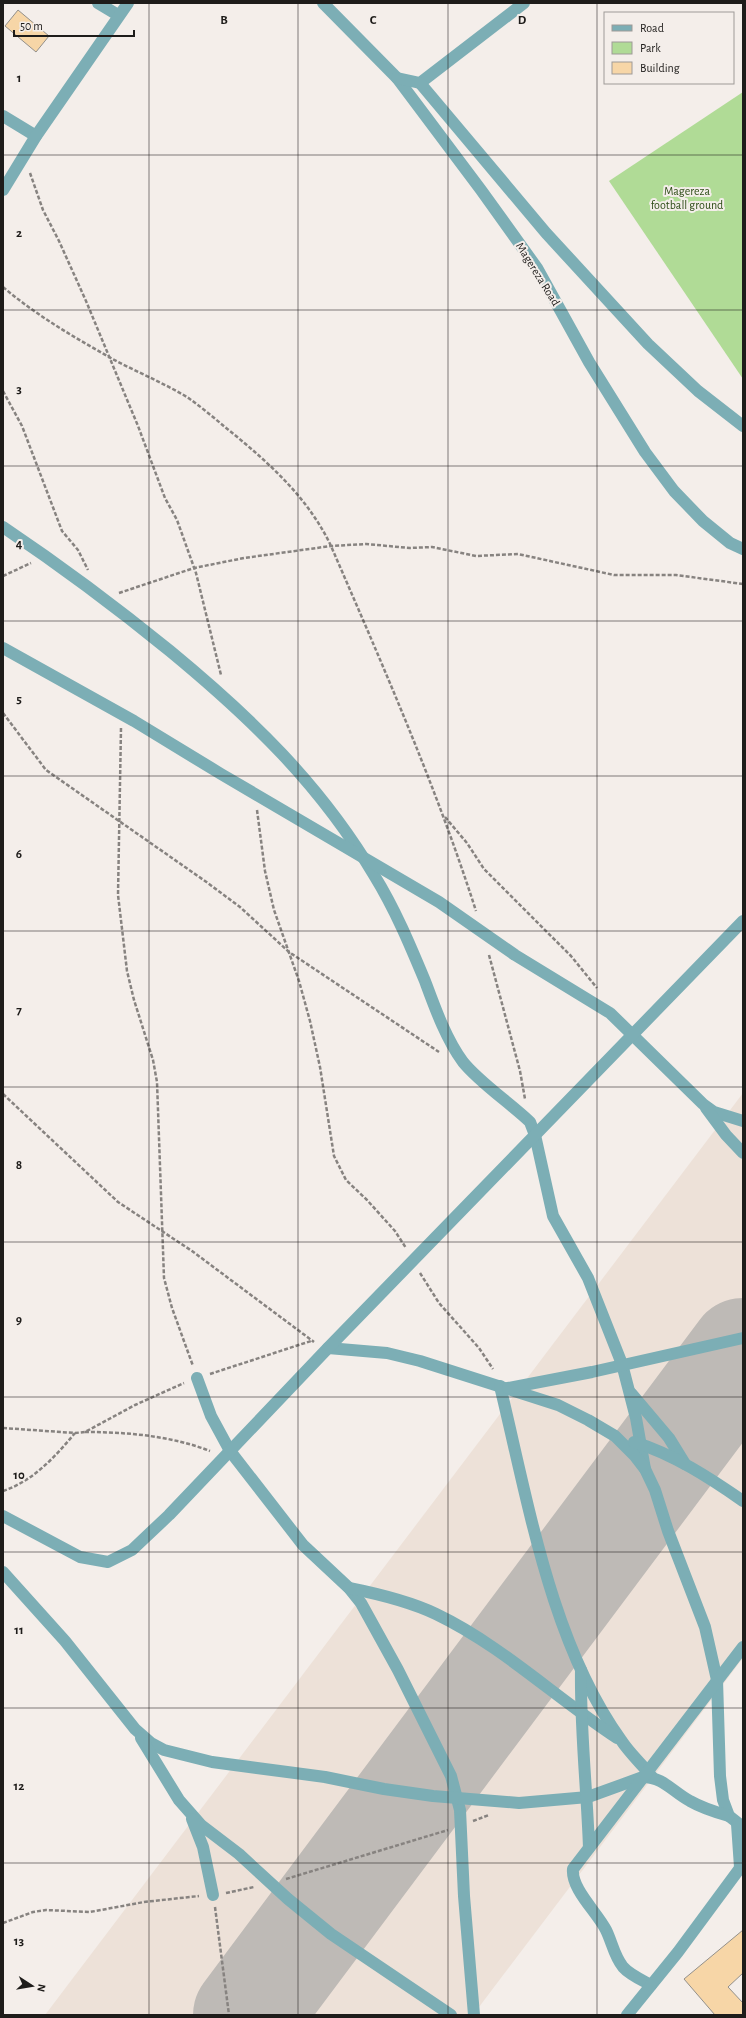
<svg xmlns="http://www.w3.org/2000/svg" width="746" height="2018" font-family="'Alegreya Sans',sans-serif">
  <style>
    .built { fill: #ede1d8 }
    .green { fill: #b0db96 }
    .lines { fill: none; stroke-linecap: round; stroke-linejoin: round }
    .runway { stroke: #bebab6; stroke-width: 108 }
    .building { fill: #f7d6a7; stroke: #93908b }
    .path { stroke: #878380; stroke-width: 2.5; stroke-dasharray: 4 2; stroke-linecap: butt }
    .minor { stroke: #7caeb5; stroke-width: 12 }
    .grid { fill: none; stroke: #1e1c1a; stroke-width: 1; stroke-opacity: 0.55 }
    .labels { text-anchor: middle; stroke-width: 4; stroke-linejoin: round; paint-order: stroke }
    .park-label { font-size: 12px; fill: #2d4c16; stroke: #f4eeea }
    .street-label { font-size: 12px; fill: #1e1c1a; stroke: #f4eeea }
    .grid-label { font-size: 13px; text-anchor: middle; font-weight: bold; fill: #1e1c1a; stroke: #f4eeea; stroke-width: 4; stroke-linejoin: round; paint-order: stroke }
  </style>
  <rect width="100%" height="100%" fill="#f4eeea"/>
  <!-- built -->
  <polygon class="built" points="743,1093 743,1658 473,2015 45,2015"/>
  <!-- green -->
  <polygon class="green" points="743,92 743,379 609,181"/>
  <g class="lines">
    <!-- runway -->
    <polyline class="runway" points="247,2015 743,1352"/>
  </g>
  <!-- building -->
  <g class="building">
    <polygon points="18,10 49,36 36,52 5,26"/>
    <polygon points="743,1930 743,1973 728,1987 743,2003 743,2015 715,2015 684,1979"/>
  </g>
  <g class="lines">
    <!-- path -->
    <g class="path">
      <polyline points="30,173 43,210 59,241 86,301 138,426 165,498 177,520 196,573 221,675"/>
      <path d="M3 287C36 315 72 336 109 357 134 371 162 382 187 397 200 406 213 417 225 427 267 461 308 497 331 546 383 666 436 786 476 911"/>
      <polyline points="3,391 22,426 62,531 78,550 88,570"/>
      <polyline points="3,576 31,563"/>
      <polyline points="119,593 194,568 244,558 331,546 366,544 410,548 432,547 476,556 518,554 614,575 676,575 743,584"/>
      <polyline points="3,713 46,770 205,881 240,907 289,952 439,1052"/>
      <polyline points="121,728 118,895 127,971 134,1000 153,1060 157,1082 164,1278 172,1308 193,1366"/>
      <polyline points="257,810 265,871 274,910 299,981 310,1021 320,1067 334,1156 346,1180 367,1200 395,1231 406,1248"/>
      <polyline points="445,817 467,843 484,869 571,956 597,988"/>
      <polyline points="489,955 520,1071 525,1099"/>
      <polyline points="3,1094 118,1202 192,1251 314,1342"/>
      <polyline points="420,1273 439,1303 479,1348 493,1369"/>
      <polyline points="210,1374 311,1341"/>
      <polyline points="3,1428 75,1433 85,1432 135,1405 184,1383"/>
      <path d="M85 1432C127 1432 172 1436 210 1451"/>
      <path d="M3 1491C33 1481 55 1457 75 1433"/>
      <polyline points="473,1821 489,1815"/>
      <polyline points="286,1879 448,1830"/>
      <polyline points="226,1893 254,1887"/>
      <polyline points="215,1907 229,2015"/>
      <polyline points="3,1923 33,1912 46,1910 90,1912 144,1902 199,1896"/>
    </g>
    <!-- minor -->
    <g class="minor">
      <polyline points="98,3 118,15"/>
      <polyline points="323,3 397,78 481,190 537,268 589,362 645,452 674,491 703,521 730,543 743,549"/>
      <polyline points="397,78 420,83 524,3"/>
      <polyline points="420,83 546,233 648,344 698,391 743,426"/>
      <polyline points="3,116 36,136"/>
      <polyline points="3,190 36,136 128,3"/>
      <path d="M3 527C61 566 116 607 170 651 250 717 320 784 374 875 395 909 410 945 425 981 435 1008 446 1039 463 1062 479 1082 510 1103 530 1122L535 1135 553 1216 588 1278 622 1364 636 1418 645 1469"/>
      <polyline points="3,648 134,721 221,774 439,902 515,955 610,1013 703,1104 714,1112 743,1121"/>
      <polyline points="706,1108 726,1135 743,1153"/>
      <polyline points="328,1348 387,1353 420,1361 558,1405 588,1420 615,1436 635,1456 645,1469 655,1490 668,1531 705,1627 717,1680 720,1776 723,1800 729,1816 743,1827"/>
      <polyline points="197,1378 211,1416 230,1451 303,1545 349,1588 361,1603 398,1670 451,1776 460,1810 464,1896 474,2015"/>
      <path d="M500 1386C528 1501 551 1643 621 1740 630 1754 642 1764 652 1777"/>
      <polyline points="508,1388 592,1372 743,1338"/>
      <polyline points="631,1393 669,1438 685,1464"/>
      <path d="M634 1442C673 1454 710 1478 743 1501"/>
      <polyline points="3,1516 80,1557 108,1562 132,1550 169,1515 328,1348 743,921"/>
      <path d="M3 1572 65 1641 135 1729 151 1743 164 1750 212 1762 325 1777 384 1789 433 1796 519 1803 588 1797 643 1777C663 1777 673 1792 690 1801 702 1808 715 1812 729 1816"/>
      <path d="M349 1588C379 1594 409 1601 436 1614 501 1645 556 1698 617 1738"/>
      <path d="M581 1670C580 1729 587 1789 589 1848"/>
      <polyline points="141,1738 179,1800 201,1825 239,1854 288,1899 331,1934 451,2015"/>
      <polyline points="192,1819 203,1847 213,1895"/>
      <polyline points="737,1824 740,1867"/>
      <path d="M651 1985C642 1980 630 1975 623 1967 614 1956 612 1942 606 1930 597 1912 571 1889 573 1869L743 1647"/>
      <polyline points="627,2015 678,1952 743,1864"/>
    </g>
  </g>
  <!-- grid -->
  <path class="grid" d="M149 3V2015M298 3V2015M448 3V2015M597 3V2015M3 155H743M3 310H743M3 466H743M3 621H743M3 776H743M3 931H743M3 1087H743M3 1242H743M3 1397H743M3 1552H743M3 1708H743M3 1863H743"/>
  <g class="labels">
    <!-- park labels -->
    <g class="park-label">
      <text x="687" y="195">Magereza<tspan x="687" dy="14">football ground</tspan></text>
    </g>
    <!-- street labels -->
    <g class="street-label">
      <text transform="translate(538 274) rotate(58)" y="4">Magereza Road</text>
    </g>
  </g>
  <g class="grid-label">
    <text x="224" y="24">B</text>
    <text x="373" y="24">C</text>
    <text x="522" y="24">D</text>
    <text x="19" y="82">1</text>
    <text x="19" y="237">2</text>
    <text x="19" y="393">3</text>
    <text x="19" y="548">4</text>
    <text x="19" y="703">5</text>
    <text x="19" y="858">6</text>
    <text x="19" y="1014">7</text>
    <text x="19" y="1169">8</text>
    <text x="19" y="1324">9</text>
    <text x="19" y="1479">10</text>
    <text x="19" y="1634">11</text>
    <text x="19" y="1790">12</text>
    <text x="19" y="1945">13</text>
  </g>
  <!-- border -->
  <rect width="746" height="2018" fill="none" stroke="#1e1c1a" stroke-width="8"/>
  <!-- legend -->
  <rect x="604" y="12" width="130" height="72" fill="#f4eeea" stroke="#9e9a97"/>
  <rect x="612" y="25" width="20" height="6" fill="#7caeb5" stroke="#9e9a97"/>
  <text x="640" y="32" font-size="12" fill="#1e1c1a">Road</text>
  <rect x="612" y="42" width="20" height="12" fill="#b0db96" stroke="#9e9a97"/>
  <text x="640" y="52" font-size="12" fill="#1e1c1a">Park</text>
  <rect x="612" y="62" width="20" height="12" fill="#f7d6a7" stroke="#9e9a97"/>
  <text x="640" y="72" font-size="12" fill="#1e1c1a">Building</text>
  <!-- north arrow -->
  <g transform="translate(32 1986) rotate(102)" stroke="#f4eeea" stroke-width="3" paint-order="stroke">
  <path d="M0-3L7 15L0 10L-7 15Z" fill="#1e1c1a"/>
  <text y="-6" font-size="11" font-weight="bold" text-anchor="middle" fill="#1e1c1a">N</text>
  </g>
  <!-- scale -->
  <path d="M14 30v6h120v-6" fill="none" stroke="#1e1c1a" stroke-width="2"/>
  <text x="20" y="30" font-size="12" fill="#1e1c1a" stroke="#f4eeea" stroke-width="3" paint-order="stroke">50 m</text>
</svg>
